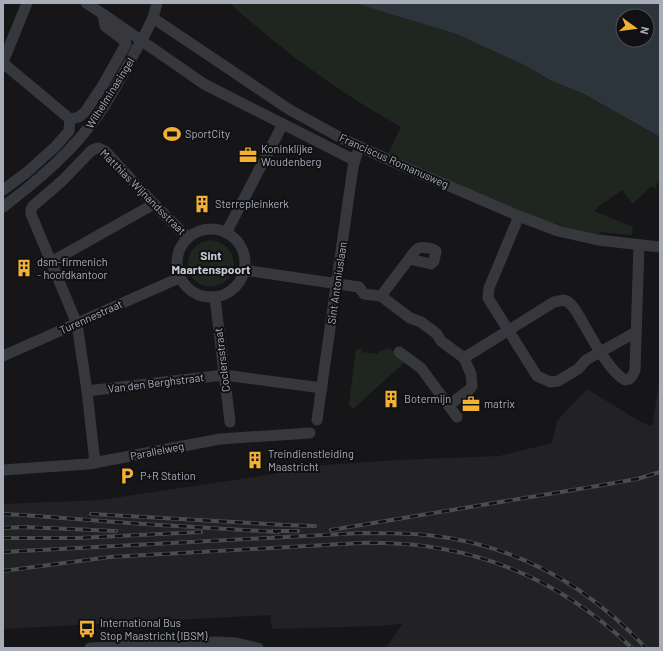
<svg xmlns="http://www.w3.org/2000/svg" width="663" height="651" font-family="Barlow,sans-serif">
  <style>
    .built { fill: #222225 }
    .green { fill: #1e261f }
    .water { fill: #2c353c; fill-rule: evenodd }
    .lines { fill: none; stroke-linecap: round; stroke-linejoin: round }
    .minor { stroke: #37383d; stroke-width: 11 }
    .rail-casing { stroke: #4a4c52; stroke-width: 4 }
    .rail { stroke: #111113; stroke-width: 2.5; stroke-dasharray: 8; stroke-linecap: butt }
    .minor-bridge { stroke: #37383d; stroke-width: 11 }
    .labels { text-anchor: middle; stroke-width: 4; stroke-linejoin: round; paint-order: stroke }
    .street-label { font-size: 11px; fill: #a8adb8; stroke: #111113 }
    .poi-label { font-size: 11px; fill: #a8adb8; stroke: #111113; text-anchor: start }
    .neighbourhood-label { font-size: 12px; font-weight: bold; fill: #c9ccd4; stroke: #111113 }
  </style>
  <rect width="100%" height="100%" fill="#161618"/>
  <!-- built -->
  <polygon class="built" points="660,378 660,648 386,648 403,623 407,623 381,626 272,629 270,615 3,629 3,504 100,500 274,474 310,466 397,460 499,456 552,443 557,421 587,389 641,422 652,426"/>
  <!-- green -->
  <g class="green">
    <path d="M229 3H355L385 12 456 34 522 64 552 81 584 94 660 137V178L655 189 652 186 632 204 622 190 599 206 594 211 633 227 632 235 600 232 598 235C556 227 517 210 477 193 448 179 418 166 388 153L401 127C378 114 355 100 333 85 296 60 262 32 229 3Z"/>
    <path d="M209 240C239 241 243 281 214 286 184 291 177 246 209 240Z"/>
    <polygon points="389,348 405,362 353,409 349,405 356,349 362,349 362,352 378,354 378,352"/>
  </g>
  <!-- water -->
  <path class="water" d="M355 3H660V137L584 94 552 81 522 64 456 34ZM623 16H647V40H623Z"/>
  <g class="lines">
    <!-- minor -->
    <g class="minor">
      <polyline points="86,3 103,14 204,84 354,160"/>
      <polyline points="153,18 290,110 345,140 398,164 519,216 558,231 598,240 660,247"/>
      <polyline points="145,34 153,18 157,3"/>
      <polyline points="3,62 27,3"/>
      <polyline points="3,63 70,119"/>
      <polyline points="70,119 79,117 85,112 103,85 126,44 125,41 105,26 103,14"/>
      <polyline points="3,190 26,173 55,147 69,131 70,119"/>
      <path d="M3 207C40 179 74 150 101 111 114 91 126 69 137 48"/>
      <polyline points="519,216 489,288 488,298 537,376 550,382 558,381 578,369 586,360 636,332"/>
      <circle cx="211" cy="263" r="34"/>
      <polyline points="226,233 283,124"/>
      <polyline points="51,262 154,204"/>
      <polyline points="244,270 359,287 364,294 381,296 410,318 421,322 437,334 441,341 464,358 471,374 472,386 469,390 449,405"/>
      <path d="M381 296 409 259 431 264 434 261 436 251C433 249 431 248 427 248 416 246 416 250 409 259"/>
      <polyline points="215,298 230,422"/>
      <polyline points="399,352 421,368 457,417"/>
      <polyline points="3,356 179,278"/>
      <path d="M464 358 554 302 564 300C573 303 577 313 582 321 591 337 609 371 625 380 631 380 633 375 635 370L639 245"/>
      <polyline points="87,391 224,375 322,388"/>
      <polyline points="317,420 353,167 357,154"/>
      <polyline points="95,463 87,391 77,324 31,214 31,209 33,206 63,180 92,150 98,148 105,151 154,204 188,238"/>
      <polyline points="3,470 88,464 220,439 310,433"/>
      <polyline points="90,648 218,642 236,643 258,648"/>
    </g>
    <!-- rail casing -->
    <g class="rail-casing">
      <g id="rail">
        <polyline points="3,514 23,515 143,524 278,532"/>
        <polyline points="91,514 285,525 315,526"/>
        <polyline points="3,528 24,527 116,531"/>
        <polyline points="331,530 591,487 637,479 660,472"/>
        <polyline points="273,531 298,531"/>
        <polyline points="3,538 78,538 201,532"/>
        <path d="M3 552 360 533C382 533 404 533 427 535 515 544 586 584 646 648"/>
        <path d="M3 571 110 557 360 543C466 540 556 575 632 648"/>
      </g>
    </g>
    <!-- rail -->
    <use href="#rail" class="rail"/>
    <!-- minor-bridge -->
    <polyline class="minor-bridge" points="137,48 145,34"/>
  </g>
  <!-- icons -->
  <defs>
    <g id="stadium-bare" transform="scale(1.38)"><path d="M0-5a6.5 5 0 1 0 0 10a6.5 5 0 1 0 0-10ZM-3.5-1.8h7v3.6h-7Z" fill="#f2b134" stroke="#111113" stroke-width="2.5" paint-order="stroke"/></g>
    <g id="office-bare" transform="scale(1.38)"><path d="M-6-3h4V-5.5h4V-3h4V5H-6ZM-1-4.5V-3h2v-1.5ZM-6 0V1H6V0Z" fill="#f2b134" stroke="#111113" stroke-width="2.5" paint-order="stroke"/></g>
    <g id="building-bare" transform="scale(1.38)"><path d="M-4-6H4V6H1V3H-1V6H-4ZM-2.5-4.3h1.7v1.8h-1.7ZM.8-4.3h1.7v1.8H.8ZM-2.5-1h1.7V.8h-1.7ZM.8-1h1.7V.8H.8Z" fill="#f2b134" stroke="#111113" stroke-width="2.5" paint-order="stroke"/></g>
    <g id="parking-bare" transform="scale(1.38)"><path d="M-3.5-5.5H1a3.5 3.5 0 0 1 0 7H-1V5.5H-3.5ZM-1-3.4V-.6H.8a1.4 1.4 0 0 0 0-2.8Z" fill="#f2b134" stroke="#111113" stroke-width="2.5" paint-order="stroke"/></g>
    <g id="bus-bare" transform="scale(1.38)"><path d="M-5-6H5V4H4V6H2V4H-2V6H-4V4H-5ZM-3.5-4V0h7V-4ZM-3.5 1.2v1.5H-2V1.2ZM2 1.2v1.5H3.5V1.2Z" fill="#f2b134" stroke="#111113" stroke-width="2.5" paint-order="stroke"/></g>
  </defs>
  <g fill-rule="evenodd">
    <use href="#stadium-bare" x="172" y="134"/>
    <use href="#office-bare" x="248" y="155"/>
    <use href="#building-bare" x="202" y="204"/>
    <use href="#building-bare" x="24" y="268"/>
    <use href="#building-bare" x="391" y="399"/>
    <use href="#office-bare" x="471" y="404"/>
    <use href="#building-bare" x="255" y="460"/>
    <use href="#parking-bare" x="127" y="476"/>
    <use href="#bus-bare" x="87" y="629"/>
  </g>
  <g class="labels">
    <!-- street labels -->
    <g class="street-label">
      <text transform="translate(110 93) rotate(-58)" y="4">Wilhelminasingel</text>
      <text transform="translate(394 161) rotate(24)" y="4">Franciscus Romanusweg</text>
      <text transform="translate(143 192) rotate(45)" y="4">Matthias Wijnandsstraat</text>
      <text transform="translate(337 283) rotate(-82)" y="4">Sint Antoniuslaan</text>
      <text transform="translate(91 317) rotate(-24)" y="4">Turennestraat</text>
      <text transform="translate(222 360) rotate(-97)" y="4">Coclersstraat</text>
      <text transform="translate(156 383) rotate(-7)" y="4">Van den Berghstraat</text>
      <text transform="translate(157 451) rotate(-11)" y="4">Parallelweg</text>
    </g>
    <!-- poi labels -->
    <g class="poi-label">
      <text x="185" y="138">SportCity</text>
      <text x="261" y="153">Koninklijke<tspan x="261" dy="13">Woudenberg</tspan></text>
      <text x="215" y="208">Sterrepleinkerk</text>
      <text x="37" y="266">dsm-firmenich<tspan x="37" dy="13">- hoofdkantoor</tspan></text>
      <text x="404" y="403">Botermijn</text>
      <text x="484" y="408">matrix</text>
      <text x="268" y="458">Treindienstleiding<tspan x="268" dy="13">Maastricht</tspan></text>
      <text x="140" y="480">P+R Station</text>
      <text x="100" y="627">International Bus<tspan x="100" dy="13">Stop Maastricht (IBSM)</tspan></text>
    </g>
    <!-- neighbourhood labels -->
    <g class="neighbourhood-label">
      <text x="211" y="260">Sint<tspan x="211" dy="14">Maartenspoort</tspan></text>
    </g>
  </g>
  <!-- border -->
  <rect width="663" height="651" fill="none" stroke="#a8adb8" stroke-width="8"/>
  <!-- north arrow -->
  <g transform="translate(635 28) rotate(104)"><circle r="19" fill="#111113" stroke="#4d4f55"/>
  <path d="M0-3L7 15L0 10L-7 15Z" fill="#f2b134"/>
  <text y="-6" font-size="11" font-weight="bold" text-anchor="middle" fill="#a8adb8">N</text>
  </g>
</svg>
